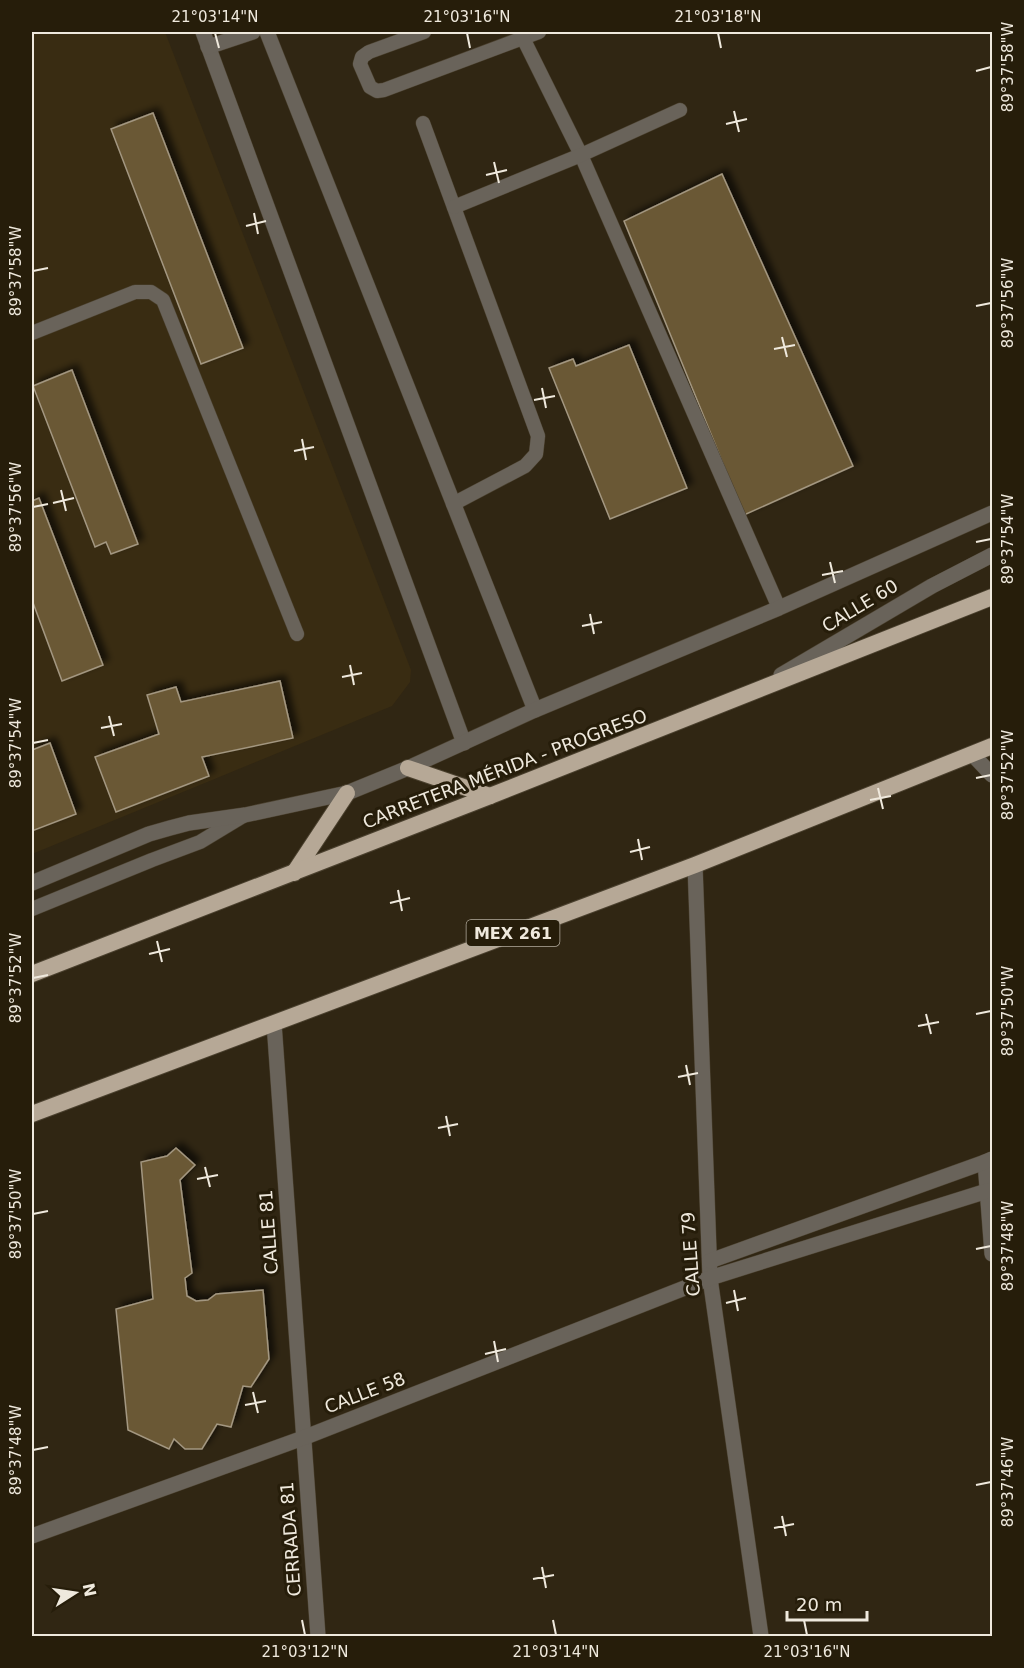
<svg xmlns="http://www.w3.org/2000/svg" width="1024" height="1668" font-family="'DejaVu Sans',sans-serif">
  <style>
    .built { fill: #392c12 }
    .building { fill: #6b5936; stroke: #a39781; stroke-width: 1.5; filter: url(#shadow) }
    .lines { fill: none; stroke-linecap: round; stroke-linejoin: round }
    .service-casing { stroke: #4b412f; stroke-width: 15 }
    .minor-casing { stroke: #4b412f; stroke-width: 16 }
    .tertiary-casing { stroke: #4b412f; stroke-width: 16 }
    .trunk-casing { stroke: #4b412f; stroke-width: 18 }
    .service { stroke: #69635a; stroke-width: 14 }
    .minor { stroke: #69635a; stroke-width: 15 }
    .tertiary { stroke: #69635a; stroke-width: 15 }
    .trunk { stroke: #b6a896; stroke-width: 16 }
    .ticks { fill: none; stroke: #efe9dd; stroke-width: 2 }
    .labels { text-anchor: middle; stroke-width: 6; stroke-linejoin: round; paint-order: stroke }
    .shield { fill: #261d0a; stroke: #b3ac9e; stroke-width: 1.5 }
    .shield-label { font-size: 16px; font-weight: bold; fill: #efe9dd }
    .street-label { font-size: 18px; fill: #efe9dd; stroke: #261d0a }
    .neatline { fill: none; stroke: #efe9dd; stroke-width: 2 }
    .ticks-label { font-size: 15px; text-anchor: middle; fill: #efe9dd }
  </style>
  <defs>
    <filter id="shadow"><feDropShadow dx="5.5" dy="-5.5" stdDeviation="3" flood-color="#0009"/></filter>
  </defs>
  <rect width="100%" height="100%" fill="#302613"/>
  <!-- built -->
  <polygon class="built" points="32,32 165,32 411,670 410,682 392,706 32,854"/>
  <!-- building -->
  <g class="building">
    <polygon points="153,113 243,348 201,364 111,129"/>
    <polygon points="722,174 853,466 744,515 624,221"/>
    <polygon points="629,345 687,488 610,519 549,368 573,359 576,366"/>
    <polygon points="72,370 138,544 111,554 106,542 95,547 33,386"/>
    <polygon points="39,498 103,665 62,681 32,600 32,501"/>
    <polygon points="280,681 293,738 202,757 209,776 116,812 95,757 159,734 147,695 176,687 181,702"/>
    <polygon points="50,743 76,814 32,831 32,750"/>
    <polygon points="176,1148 195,1165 180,1180 192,1273 185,1278 187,1296 196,1301 208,1300 216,1294 263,1290 269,1359 251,1387 243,1386 231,1427 217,1424 202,1449 185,1449 174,1439 169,1449 128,1430 116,1309 153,1299 141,1162 167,1156"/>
  </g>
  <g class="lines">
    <!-- service casing -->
    <g class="service-casing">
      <g id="service">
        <polyline points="424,32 369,52 362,57 360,64 370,87 377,91 384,90 539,32"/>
        <polyline points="520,32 581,155 779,608"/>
        <polyline points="423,123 538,436 536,454 525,466 453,504"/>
        <polyline points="454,207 581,155 680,110"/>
        <polyline points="32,333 135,292 151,292 163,300 297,634"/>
        <polyline points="32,909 152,860 200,842 243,816"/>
      </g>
    </g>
    <!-- minor casing -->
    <g class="minor-casing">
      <g id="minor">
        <polyline points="203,32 464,743"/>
        <polyline points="267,32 535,710"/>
        <polyline points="208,47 253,32"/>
        <polyline points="972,754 992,775"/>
        <polyline points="695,865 710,1278 761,1636"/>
        <polyline points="32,883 149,834 170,828 189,823 245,815 347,793 408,768 535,710 779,608 992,513"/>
        <polyline points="274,1023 318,1636"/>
        <polyline points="992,1159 985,1162 992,1254"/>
        <polyline points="710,1261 985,1162"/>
        <polyline points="32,1536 303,1438 710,1278 987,1191"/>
      </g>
    </g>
    <!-- tertiary casing -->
    <g class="tertiary-casing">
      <polyline id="tertiary" points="781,675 932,586 992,555"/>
    </g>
    <!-- trunk casing -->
    <g class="trunk-casing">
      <g id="trunk">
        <polyline points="408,768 490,796"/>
        <polyline points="294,873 347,793"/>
        <polyline points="32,974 490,796 992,597"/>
        <polyline points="32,1114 695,865 992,746"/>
      </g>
    </g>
    <!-- service -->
    <use href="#service" class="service"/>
    <!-- minor -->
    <use href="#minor" class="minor"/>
    <!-- tertiary -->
    <use href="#tertiary" class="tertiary"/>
    <!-- trunk -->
    <use href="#trunk" class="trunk"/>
  </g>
  <!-- ticks -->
  <path class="ticks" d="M215 33 219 48M467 33 470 48M718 33 721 48M976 71 991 67M734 111 739 132M726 124 747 119M494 162 499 183M486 175 507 170M254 213 258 234M246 226 266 221M33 271 48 268M976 306 991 303M782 337 787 357M774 349 795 345M542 388 546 408M534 400 555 396M302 439 306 460M294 451 314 447M61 490 66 511M53 503 74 498M33 507 48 504M976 542 991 539M830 562 835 583M822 575 843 571M590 614 594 634M582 626 602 622M350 665 354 685M342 677 362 673M109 716 114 736M101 728 122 724M33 743 48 740M976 778 991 775M878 788 883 809M870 800 891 796M638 839 642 860M630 852 650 847M398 890 402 911M390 903 410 898M157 941 162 962M149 954 170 949M33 978 48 975M926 1014 931 1034M976 1014 991 1011M918 1026 939 1022M686 1065 690 1085M678 1077 698 1073M446 1116 450 1136M438 1128 458 1124M205 1167 210 1187M197 1179 218 1175M33 1214 48 1211M976 1249 991 1246M734 1290 738 1311M726 1303 746 1298M494 1341 498 1362M485 1354 506 1349M253 1392 258 1413M245 1405 266 1401M33 1450 48 1447M976 1485 991 1482M782 1516 786 1536M774 1528 794 1524M542 1567 546 1588M533 1579 554 1575M302 1620 305 1635M553 1620 556 1635M804 1620 807 1635"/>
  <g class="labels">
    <!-- shield labels -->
    <rect class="shield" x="466.5" y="920" width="93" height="26" rx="4.5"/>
    <g class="shield-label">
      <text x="513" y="939">MEX 261</text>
    </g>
    <!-- street labels -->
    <g class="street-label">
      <text transform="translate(860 606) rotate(-31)" y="6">CALLE 60</text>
      <text transform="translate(505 769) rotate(-21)" y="6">CARRETERA MÉRIDA - PROGRESO</text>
      <text transform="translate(269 1232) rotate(-94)" y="6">CALLE 81</text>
      <text transform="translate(691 1254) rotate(-94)" y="6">CALLE 79</text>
      <text transform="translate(365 1393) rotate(-21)" y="6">CALLE 58</text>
      <text transform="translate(291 1539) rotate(-94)" y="6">CERRADA 81</text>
    </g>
  </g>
  <!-- border -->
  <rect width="1024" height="1668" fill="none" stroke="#261d0a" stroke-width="66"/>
  <!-- north arrow -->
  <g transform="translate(75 1593) rotate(78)" stroke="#261d0a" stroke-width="4.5" paint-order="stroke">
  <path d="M0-4.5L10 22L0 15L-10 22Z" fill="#efe9dd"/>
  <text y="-9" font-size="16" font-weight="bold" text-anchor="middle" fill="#efe9dd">N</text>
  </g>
  <!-- scale -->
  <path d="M787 1611v9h80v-9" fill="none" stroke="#efe9dd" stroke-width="3"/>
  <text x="796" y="1611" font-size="18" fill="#efe9dd" stroke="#261d0a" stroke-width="4.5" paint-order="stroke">20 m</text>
  <rect x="33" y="33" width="958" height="1602" class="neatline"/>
  <g class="ticks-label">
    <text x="215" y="22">21°03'14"N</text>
    <text x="467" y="22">21°03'16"N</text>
    <text x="718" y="22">21°03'18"N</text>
    <text transform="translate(1008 67) rotate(-90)" y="5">89°37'58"W</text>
    <text transform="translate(16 271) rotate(-90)" y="5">89°37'58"W</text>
    <text transform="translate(1008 303) rotate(-90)" y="5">89°37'56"W</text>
    <text transform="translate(16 507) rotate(-90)" y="5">89°37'56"W</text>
    <text transform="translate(1008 539) rotate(-90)" y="5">89°37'54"W</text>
    <text transform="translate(16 743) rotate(-90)" y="5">89°37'54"W</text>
    <text transform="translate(1008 775) rotate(-90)" y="5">89°37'52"W</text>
    <text transform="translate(16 978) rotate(-90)" y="5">89°37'52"W</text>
    <text transform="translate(1008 1011) rotate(-90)" y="5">89°37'50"W</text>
    <text transform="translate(16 1214) rotate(-90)" y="5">89°37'50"W</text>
    <text transform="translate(1008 1246) rotate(-90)" y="5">89°37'48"W</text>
    <text transform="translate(16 1450) rotate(-90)" y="5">89°37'48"W</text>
    <text transform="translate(1008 1482) rotate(-90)" y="5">89°37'46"W</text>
    <text x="305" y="1657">21°03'12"N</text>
    <text x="556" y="1657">21°03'14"N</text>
    <text x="807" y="1657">21°03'16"N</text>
  </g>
</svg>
